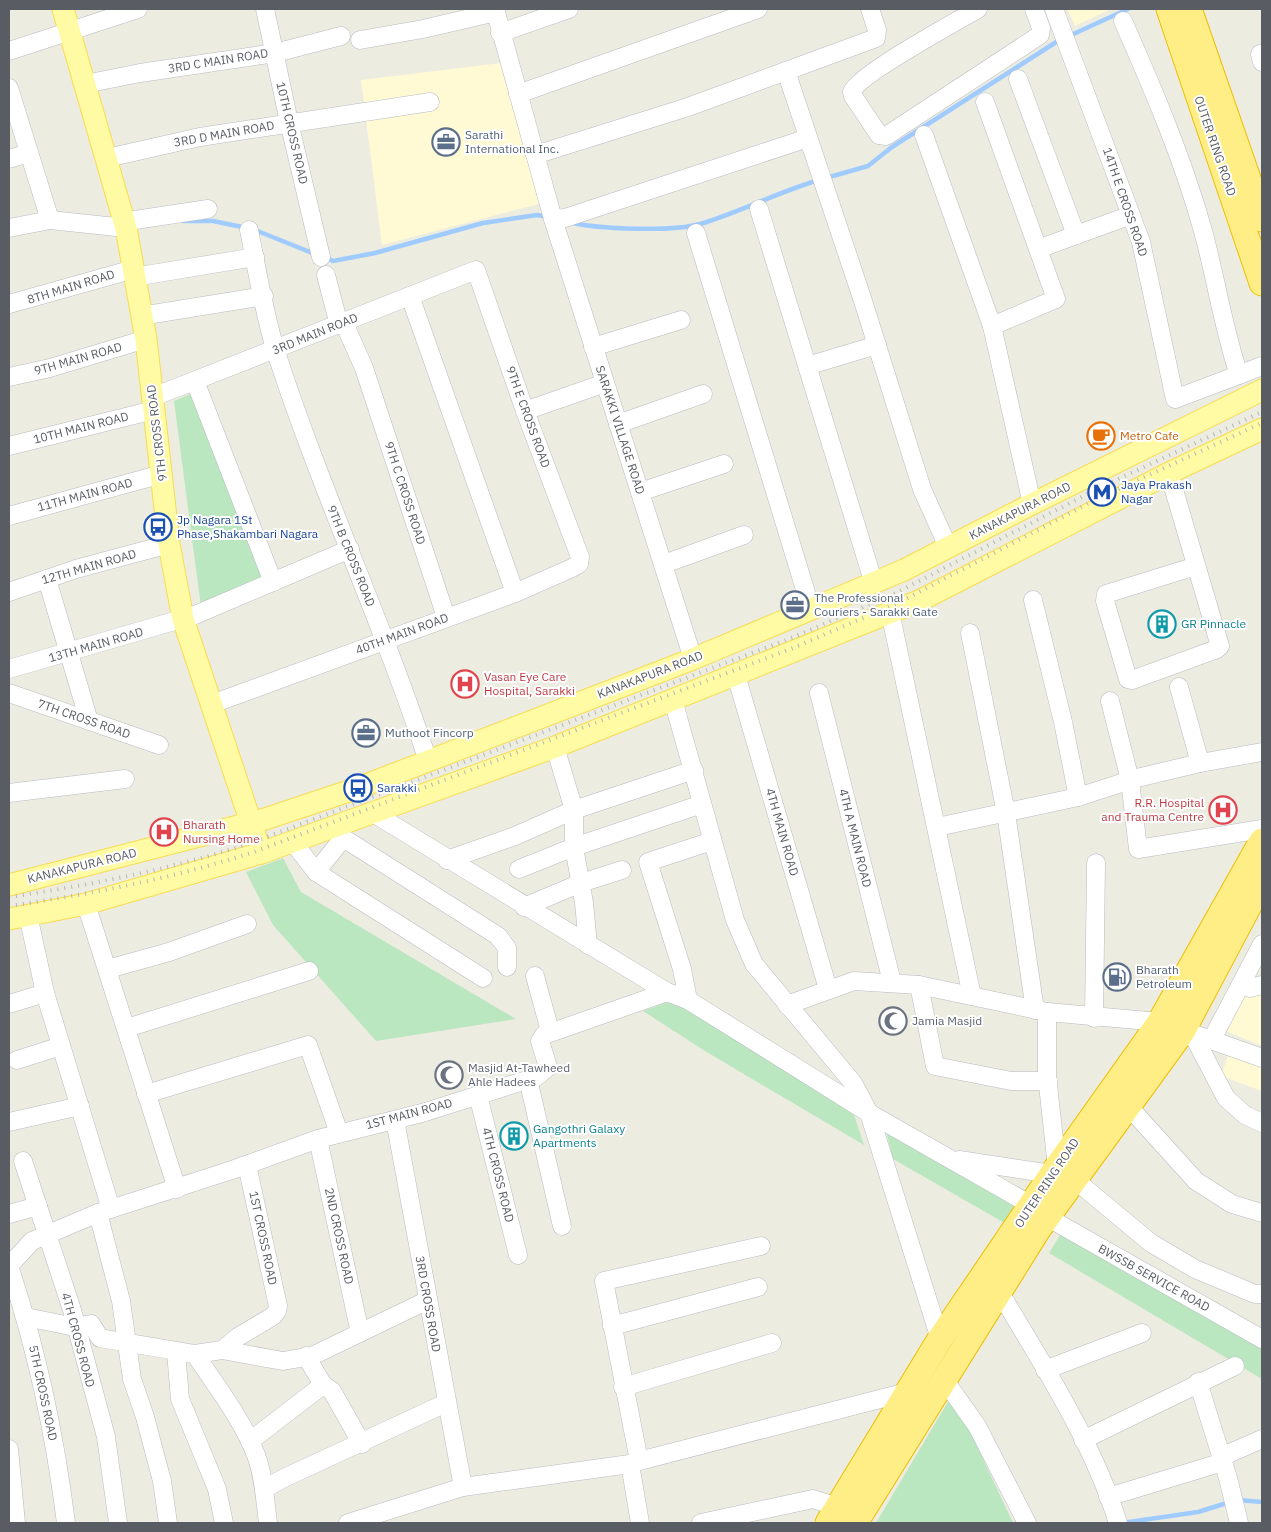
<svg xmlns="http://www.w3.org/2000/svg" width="1271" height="1532" font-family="'IBM Plex Sans',sans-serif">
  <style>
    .commercial { fill: #fffad4 }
    .green { fill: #bbe7c0 }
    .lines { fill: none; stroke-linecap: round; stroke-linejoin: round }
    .stream { stroke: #9fcbff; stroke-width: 4.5 }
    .minor-casing { stroke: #b9bbc1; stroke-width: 19 }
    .major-casing { stroke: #f8dc4f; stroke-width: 23 }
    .highway-casing { stroke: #eebe00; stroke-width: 27 }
    .minor { stroke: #fff; stroke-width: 18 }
    .major { stroke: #fffaa4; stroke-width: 21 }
    .highway { stroke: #ffee86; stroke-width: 25 }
    .rail { stroke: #b5b6b6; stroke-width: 4; stroke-dasharray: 1 6; stroke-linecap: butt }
    .labels { text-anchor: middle; stroke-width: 4; stroke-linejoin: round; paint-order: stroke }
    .street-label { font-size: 12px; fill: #595d63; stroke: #fff }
    .service-label { font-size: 12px; fill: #4e5e75; stroke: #fff; text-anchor: start }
    .food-label { font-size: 12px; fill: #c56008; stroke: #fff; text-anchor: start }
    .transit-label { font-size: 12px; fill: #164399; stroke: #fff; text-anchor: start }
    .culture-label { font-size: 12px; fill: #0d838f; stroke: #fff; text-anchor: start }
    .health-label { font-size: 12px; fill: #be3a42; stroke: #fff; text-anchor: start }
    .worship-label { font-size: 12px; fill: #5b616d; stroke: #fff; text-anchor: start }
  </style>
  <rect width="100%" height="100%" fill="#edece1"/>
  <!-- commercial -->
  <g class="commercial">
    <polygon points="1067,9 1111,9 1075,26"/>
    <polygon points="501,63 539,204 382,245 361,80"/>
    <polygon points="1262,988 1262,1046 1226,1031 1238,995"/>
    <polygon points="1228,1055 1262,1067 1262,1091 1221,1076"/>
  </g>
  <!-- green -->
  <g class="green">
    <polygon points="195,392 267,581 201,607 174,401"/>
    <polygon points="283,858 301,892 516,1019 376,1041 273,925 246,872"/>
    <polygon points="671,1001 851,1106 864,1145 705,1051 643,1011"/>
    <polygon points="885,1127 1019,1206 1008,1225 893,1159"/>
    <polygon points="1062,1232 1262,1348 1262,1379 1049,1253"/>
    <polygon points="949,1400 969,1429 1013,1523 876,1523"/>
  </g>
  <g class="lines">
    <!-- stream -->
    <g class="stream">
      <polyline points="1069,36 1128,9"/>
      <polyline points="826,178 868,166 892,147 1061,39"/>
      <polyline points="183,221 213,221 247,228"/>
      <path d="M573 223C601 229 672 232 700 224 740 212 778 192 819 180"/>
      <polyline points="255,230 315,254"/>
      <polyline points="325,257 333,261 375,253 483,223 537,215 548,217"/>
      <polyline points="1238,1500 1262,1502"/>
      <polyline points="1122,1523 1198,1512 1230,1502"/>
    </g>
    <!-- minor casing -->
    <g class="minor-casing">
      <g id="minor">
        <polyline points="265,9 289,122 321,257"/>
        <polyline points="495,9 553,219 693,659"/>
        <path d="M978 9C957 21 858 75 852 92L853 96 879 135 886 136 1040 35 1041 28 1034 9"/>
        <polyline points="1054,9 1141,242 1175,399 1262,366"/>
        <path d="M1123 21C1153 89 1183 159 1203 231 1216 278 1223 328 1239 375"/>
        <polyline points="500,33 569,9"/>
        <polyline points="360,40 423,29 496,12"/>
        <polyline points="9,51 138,9"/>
        <polyline points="1260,54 1262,62"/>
        <polyline points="786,71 863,301 922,489 948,547"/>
        <polyline points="1018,79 1076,235"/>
        <polyline points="95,82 140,73 275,53 341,36"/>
        <polyline points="9,88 50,220"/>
        <polyline points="518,94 758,9"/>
        <polyline points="985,102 1038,249"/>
        <polyline points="924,135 992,326"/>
        <polyline points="535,155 688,107 876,38 877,30 870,9"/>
        <polyline points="107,158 200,137 430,102"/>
        <polyline points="9,159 29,153"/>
        <polyline points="759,209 874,584"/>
        <polyline points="553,219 565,218 808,138"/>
        <polyline points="135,220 208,209"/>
        <polyline points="9,228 50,220 126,228"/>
        <path d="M249 230C257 270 264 313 276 352 321 491 383 623 428 761"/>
        <polyline points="696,233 811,609"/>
        <polyline points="146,275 255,257"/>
        <polyline points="326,275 339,325"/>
        <polyline points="410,296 515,593"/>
        <polyline points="9,304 134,269"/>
        <polyline points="153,314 264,296"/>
        <polyline points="344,323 364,368 446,617"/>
        <polyline points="593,347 681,320"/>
        <polyline points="807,366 877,345"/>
        <polyline points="9,377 50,368 146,339"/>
        <polyline points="195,381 273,582"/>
        <polyline points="153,397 476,270 525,411 580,557 579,564 572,568 515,593 223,700"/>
        <polyline points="525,411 605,383"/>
        <polyline points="618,424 703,394"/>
        <polyline points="9,446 154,410"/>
        <polyline points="1169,473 1220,646 1217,649 1132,680 1128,679 1105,601 1106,594 1196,566"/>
        <polyline points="640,492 724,464"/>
        <polyline points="1032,504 992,326 1056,299 1038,249 1131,215"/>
        <polyline points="9,516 162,474"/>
        <polyline points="664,564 744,535"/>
        <polyline points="47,579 89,721"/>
        <polyline points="9,592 76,569 169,544"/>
        <polyline points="1033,600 1063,722 1078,797"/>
        <polyline points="890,612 972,996"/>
        <polyline points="970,633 1006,813 1035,1010"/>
        <polyline points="9,669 195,615 350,549"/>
        <polyline points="736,675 828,989"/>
        <polyline points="1179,687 1200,763"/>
        <polyline points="9,693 159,745"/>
        <polyline points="819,693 892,982"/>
        <polyline points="673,700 735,920 754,964 853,1083 869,1113 940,1339"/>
        <polyline points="1110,701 1130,780 1138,849 1262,829"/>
        <polyline points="555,747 574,810 574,847 584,903 588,945"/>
        <polyline points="9,793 125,779"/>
        <polyline points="373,813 667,992 688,1000 869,1113 1031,1205"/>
        <polyline points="937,827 1078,797 1137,778 1200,763 1262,752"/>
        <polyline points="293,842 316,872 483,978"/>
        <polyline points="447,860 515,836 574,810 694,770"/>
        <polyline points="519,869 574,847 702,804"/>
        <polyline points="316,872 340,842 348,841 498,936 507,948 507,967"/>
        <polyline points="86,904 177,1189"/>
        <polyline points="524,907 581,883 622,870"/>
        <polyline points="28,915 45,993 111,1209"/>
        <polyline points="108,969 169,952 247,924"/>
        <polyline points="535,976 550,1031"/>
        <polyline points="919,985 935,1066 1011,1081 1048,1081"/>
        <polyline points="1250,988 1262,985"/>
        <polyline points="688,1000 682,969 648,862 712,841"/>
        <polyline points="9,1004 45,993"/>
        <polyline points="787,1005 854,981 919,985 1047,1012 1160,1022 1262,1058"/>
        <polyline points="1047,1012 1047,1076 1057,1167"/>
        <polyline points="1094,1018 1096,863"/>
        <polyline points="127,1028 309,971"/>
        <polyline points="1193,1035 1226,1098 1245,1115 1262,1123"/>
        <polyline points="1211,1041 1262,944"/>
        <polyline points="17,1060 61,1046"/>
        <polyline points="528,1079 562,1226"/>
        <polyline points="146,1094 308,1045 339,1133"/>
        <polyline points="478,1095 518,1255"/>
        <polyline points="1129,1107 1196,1181 1232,1204 1262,1213"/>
        <polyline points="395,1120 463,1487"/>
        <polyline points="9,1122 80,1106"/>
        <polyline points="318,1139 360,1333"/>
        <polyline points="959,1160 1052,1174"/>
        <polyline points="23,1161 72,1310 106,1437 118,1523"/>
        <polyline points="1075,1180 1151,1243 1195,1269 1255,1294 1262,1294"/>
        <polyline points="98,1213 121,1301 132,1379 145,1417 162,1481 168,1523"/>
        <polyline points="9,1214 38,1206"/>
        <polyline points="1047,1217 1262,1339"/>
        <path d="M999 1291C1042 1363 1093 1442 1118 1523"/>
        <polyline points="26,1317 75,1327 91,1324 100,1338 195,1354 222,1350 238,1337 273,1316 277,1311 278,1306 247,1165"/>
        <polyline points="612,1326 758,1287"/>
        <polyline points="222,1350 283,1361 312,1356 428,1300"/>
        <polyline points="176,1352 180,1399 217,1489 224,1523"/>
        <path d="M195 1354C216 1386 242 1419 256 1455 264 1477 265 1500 268 1523"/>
        <polyline points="306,1356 323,1385"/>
        <polyline points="1045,1370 1142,1333"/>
        <polyline points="943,1378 977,1426 1027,1523"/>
        <polyline points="1198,1382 1228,1478 1239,1523"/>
        <polyline points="623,1387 772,1343"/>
        <polyline points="1083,1440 1235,1366"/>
        <polyline points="250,1441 323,1385 332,1391 362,1444"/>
        <polyline points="9,1449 16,1523"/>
        <polyline points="1221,1457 1262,1439"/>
        <polyline points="639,1461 907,1392"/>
        <polyline points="264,1489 284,1478 446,1403"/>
        <polyline points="1108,1497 1223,1462"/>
        <path d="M66 1523C55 1435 37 1350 9 1266L32 1241 98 1213 232 1170 318 1139 422 1113 536 1077 548 1067 540 1041 544 1035 667 992"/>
        <polyline points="348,1523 463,1487 630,1464"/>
        <polyline points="640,1523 630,1464 639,1461 604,1281 761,1246"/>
        <polyline points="701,1523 813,1499 838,1507"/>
      </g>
    </g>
    <!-- major casing -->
    <g class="major-casing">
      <g id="major">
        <polyline points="63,9 126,228 146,339 169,544 183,619 261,853"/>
        <polyline points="9,885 265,819 358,788 693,659 904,570 1032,504 1262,390"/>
        <polyline points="9,919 86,904 261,853 555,747 919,601 1169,473 1262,429"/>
      </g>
    </g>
    <!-- highway casing -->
    <g class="highway-casing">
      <g id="highway">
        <polyline points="1169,9 1262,283"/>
        <polyline points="1189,9 1262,219"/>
        <polyline points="828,1523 940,1339 1057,1167 1160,1022 1262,841"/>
        <polyline points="855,1523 1037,1231 1182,1032 1262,881"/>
      </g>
    </g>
    <!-- minor -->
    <use href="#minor" class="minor"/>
    <!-- major -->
    <use href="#major" class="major"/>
    <!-- highway -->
    <use href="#highway" class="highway"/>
    <!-- rail -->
    <g class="rail">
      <path d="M9 897C91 885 172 869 251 843L789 639 896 593 1099 488 1262 412"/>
      <path d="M9 906C92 894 174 878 254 852L793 648 900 602 1103 496 1262 423"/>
    </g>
  </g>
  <!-- icons -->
  <defs>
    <g id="office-ring" transform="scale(1.4375)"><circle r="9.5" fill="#fff" stroke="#5c6f8a" stroke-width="1.5"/><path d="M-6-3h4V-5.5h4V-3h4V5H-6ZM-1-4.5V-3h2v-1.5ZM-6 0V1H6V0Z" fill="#5c6f8a"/></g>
    <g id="cafe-ring" transform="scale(1.4375)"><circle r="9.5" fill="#fff" stroke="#e8710a" stroke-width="1.5"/><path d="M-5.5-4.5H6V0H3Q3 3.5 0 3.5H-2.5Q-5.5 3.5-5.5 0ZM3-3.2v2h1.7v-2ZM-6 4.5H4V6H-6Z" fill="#e8710a"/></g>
    <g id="metro-ring" transform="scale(1.4375)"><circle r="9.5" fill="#fff" stroke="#1a4fb4" stroke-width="1.5"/><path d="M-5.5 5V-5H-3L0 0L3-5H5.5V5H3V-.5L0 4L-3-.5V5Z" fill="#1a4fb4"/></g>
    <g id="bus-ring" transform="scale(1.4375)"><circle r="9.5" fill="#fff" stroke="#1a4fb4" stroke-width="1.5"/><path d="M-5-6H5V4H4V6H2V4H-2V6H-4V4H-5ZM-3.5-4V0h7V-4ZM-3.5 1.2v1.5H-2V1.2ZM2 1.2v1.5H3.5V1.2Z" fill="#1a4fb4"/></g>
    <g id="building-ring" transform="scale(1.4375)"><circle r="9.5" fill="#fff" stroke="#0f9aa8" stroke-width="1.5"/><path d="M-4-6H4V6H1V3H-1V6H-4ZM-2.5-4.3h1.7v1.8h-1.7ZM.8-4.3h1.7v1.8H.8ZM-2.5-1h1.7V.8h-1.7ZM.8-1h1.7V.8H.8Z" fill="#0f9aa8"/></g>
    <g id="hospital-ring" transform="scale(1.4375)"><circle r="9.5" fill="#fff" stroke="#e0444e" stroke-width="1.5"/><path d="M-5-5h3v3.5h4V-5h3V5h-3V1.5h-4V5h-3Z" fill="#e0444e"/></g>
    <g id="fuel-ring" transform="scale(1.4375)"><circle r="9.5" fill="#fff" stroke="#5c6f8a" stroke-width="1.5"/><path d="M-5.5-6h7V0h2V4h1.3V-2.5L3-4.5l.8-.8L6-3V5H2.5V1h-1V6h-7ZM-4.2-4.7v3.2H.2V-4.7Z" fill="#5c6f8a"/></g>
    <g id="mosque-ring" transform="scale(1.4375)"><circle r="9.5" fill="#fff" stroke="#6b7280" stroke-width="1.5"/><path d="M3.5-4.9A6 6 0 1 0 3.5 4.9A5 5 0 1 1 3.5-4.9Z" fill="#6b7280"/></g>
  </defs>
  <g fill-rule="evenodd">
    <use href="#office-ring" x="446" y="142"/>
    <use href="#cafe-ring" x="1101" y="436"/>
    <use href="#metro-ring" x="1102" y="492"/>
    <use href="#bus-ring" x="158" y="527"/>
    <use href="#office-ring" x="795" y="605"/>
    <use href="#building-ring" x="1162" y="624"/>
    <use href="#hospital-ring" x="465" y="684"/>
    <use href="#office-ring" x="366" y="733"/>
    <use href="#bus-ring" x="358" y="788"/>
    <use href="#hospital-ring" x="1223" y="810"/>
    <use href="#hospital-ring" x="164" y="832"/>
    <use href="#fuel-ring" x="1117" y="977"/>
    <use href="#mosque-ring" x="893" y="1021"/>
    <use href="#mosque-ring" x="449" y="1075"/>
    <use href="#building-ring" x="514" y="1136"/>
  </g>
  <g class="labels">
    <!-- street labels -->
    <g class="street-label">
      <text transform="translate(218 61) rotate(-9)" y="4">3RD C MAIN ROAD</text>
      <text transform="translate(292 133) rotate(77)" y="4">10TH CROSS ROAD</text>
      <text transform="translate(224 134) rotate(-10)" y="4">3RD D MAIN ROAD</text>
      <text transform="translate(1215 146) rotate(71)" y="4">OUTER RING ROAD</text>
      <text transform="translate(1125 202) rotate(71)" y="4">14TH E CROSS ROAD</text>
      <text transform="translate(71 287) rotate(-17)" y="4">8TH MAIN ROAD</text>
      <text transform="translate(315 334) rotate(-22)" y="4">3RD MAIN ROAD</text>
      <text transform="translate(78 359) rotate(-16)" y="4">9TH MAIN ROAD</text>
      <text transform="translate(528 417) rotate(70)" y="4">9TH E CROSS ROAD</text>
      <text transform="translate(81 428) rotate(-14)" y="4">10TH MAIN ROAD</text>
      <text transform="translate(620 430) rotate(72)" y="4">SARAKKI VILLAGE ROAD</text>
      <text transform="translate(157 433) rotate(-97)" y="4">9TH CROSS ROAD</text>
      <text transform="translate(405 493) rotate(72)" y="4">9TH C CROSS ROAD</text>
      <text transform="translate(85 495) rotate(-15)" y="4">11TH MAIN ROAD</text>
      <text transform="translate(1020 511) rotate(-27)" y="4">KANAKAPURA ROAD</text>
      <text transform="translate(351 556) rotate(68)" y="4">9TH B CROSS ROAD</text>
      <text transform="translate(89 567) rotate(-16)" y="4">12TH MAIN ROAD</text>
      <text transform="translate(402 634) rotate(-20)" y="4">40TH MAIN ROAD</text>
      <text transform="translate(96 645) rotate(-16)" y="4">13TH MAIN ROAD</text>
      <text transform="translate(650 675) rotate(-21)" y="4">KANAKAPURA ROAD</text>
      <text transform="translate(84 719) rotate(19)" y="4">7TH CROSS ROAD</text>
      <text transform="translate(782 832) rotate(74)" y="4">4TH MAIN ROAD</text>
      <text transform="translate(855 838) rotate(76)" y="4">4TH A MAIN ROAD</text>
      <text transform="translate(82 866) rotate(-14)" y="4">KANAKAPURA ROAD</text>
      <text transform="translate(409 1114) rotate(-15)" y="4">1ST MAIN ROAD</text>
      <text transform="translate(498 1175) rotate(76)" y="4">4TH CROSS ROAD</text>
      <text transform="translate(1047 1183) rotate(-56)" y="4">OUTER RING ROAD</text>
      <text transform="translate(339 1236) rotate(78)" y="4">2ND CROSS ROAD</text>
      <text transform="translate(263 1238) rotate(78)" y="4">1ST CROSS ROAD</text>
      <text transform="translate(1154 1278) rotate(29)" y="4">BWSSB SERVICE ROAD</text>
      <text transform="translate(428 1304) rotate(80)" y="4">3RD CROSS ROAD</text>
      <text transform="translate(78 1340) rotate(75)" y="4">4TH CROSS ROAD</text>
      <text transform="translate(43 1393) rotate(78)" y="4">5TH CROSS ROAD</text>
    </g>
    <!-- service labels -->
    <g class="service-label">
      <text x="465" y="139">Sarathi<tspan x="465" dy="14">International Inc.</tspan></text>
      <text x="814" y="602">The Professional<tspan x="814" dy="14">Couriers - Sarakki Gate</tspan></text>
      <text x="385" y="737">Muthoot Fincorp</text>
      <text x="1136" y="974">Bharath<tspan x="1136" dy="14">Petroleum</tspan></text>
    </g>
    <!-- food labels -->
    <g class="food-label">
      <text x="1120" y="440">Metro Cafe</text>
    </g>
    <!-- transit labels -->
    <g class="transit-label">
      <text x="1121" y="489">Jaya Prakash<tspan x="1121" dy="14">Nagar</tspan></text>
      <text x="177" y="524">Jp Nagara 1St<tspan x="177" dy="14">Phase,Shakambari Nagara</tspan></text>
      <text x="377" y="792">Sarakki</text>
    </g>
    <!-- culture labels -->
    <g class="culture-label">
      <text x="1181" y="628">GR Pinnacle</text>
      <text x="533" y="1133">Gangothri Galaxy<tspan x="533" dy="14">Apartments</tspan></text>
    </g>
    <!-- health labels -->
    <g class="health-label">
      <text x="484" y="681">Vasan Eye Care<tspan x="484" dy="14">Hospital, Sarakki</tspan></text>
      <text x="1204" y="807" text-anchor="end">R.R. Hospital<tspan x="1204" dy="14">and Trauma Centre</tspan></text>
      <text x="183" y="829">Bharath<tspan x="183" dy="14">Nursing Home</tspan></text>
    </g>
    <!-- worship labels -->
    <g class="worship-label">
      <text x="912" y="1025">Jamia Masjid</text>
      <text x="468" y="1072">Masjid At-Tawheed<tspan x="468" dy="14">Ahle Hadees</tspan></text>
    </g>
  </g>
  <!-- border -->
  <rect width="1271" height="1532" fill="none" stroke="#595d63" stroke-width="20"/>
</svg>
